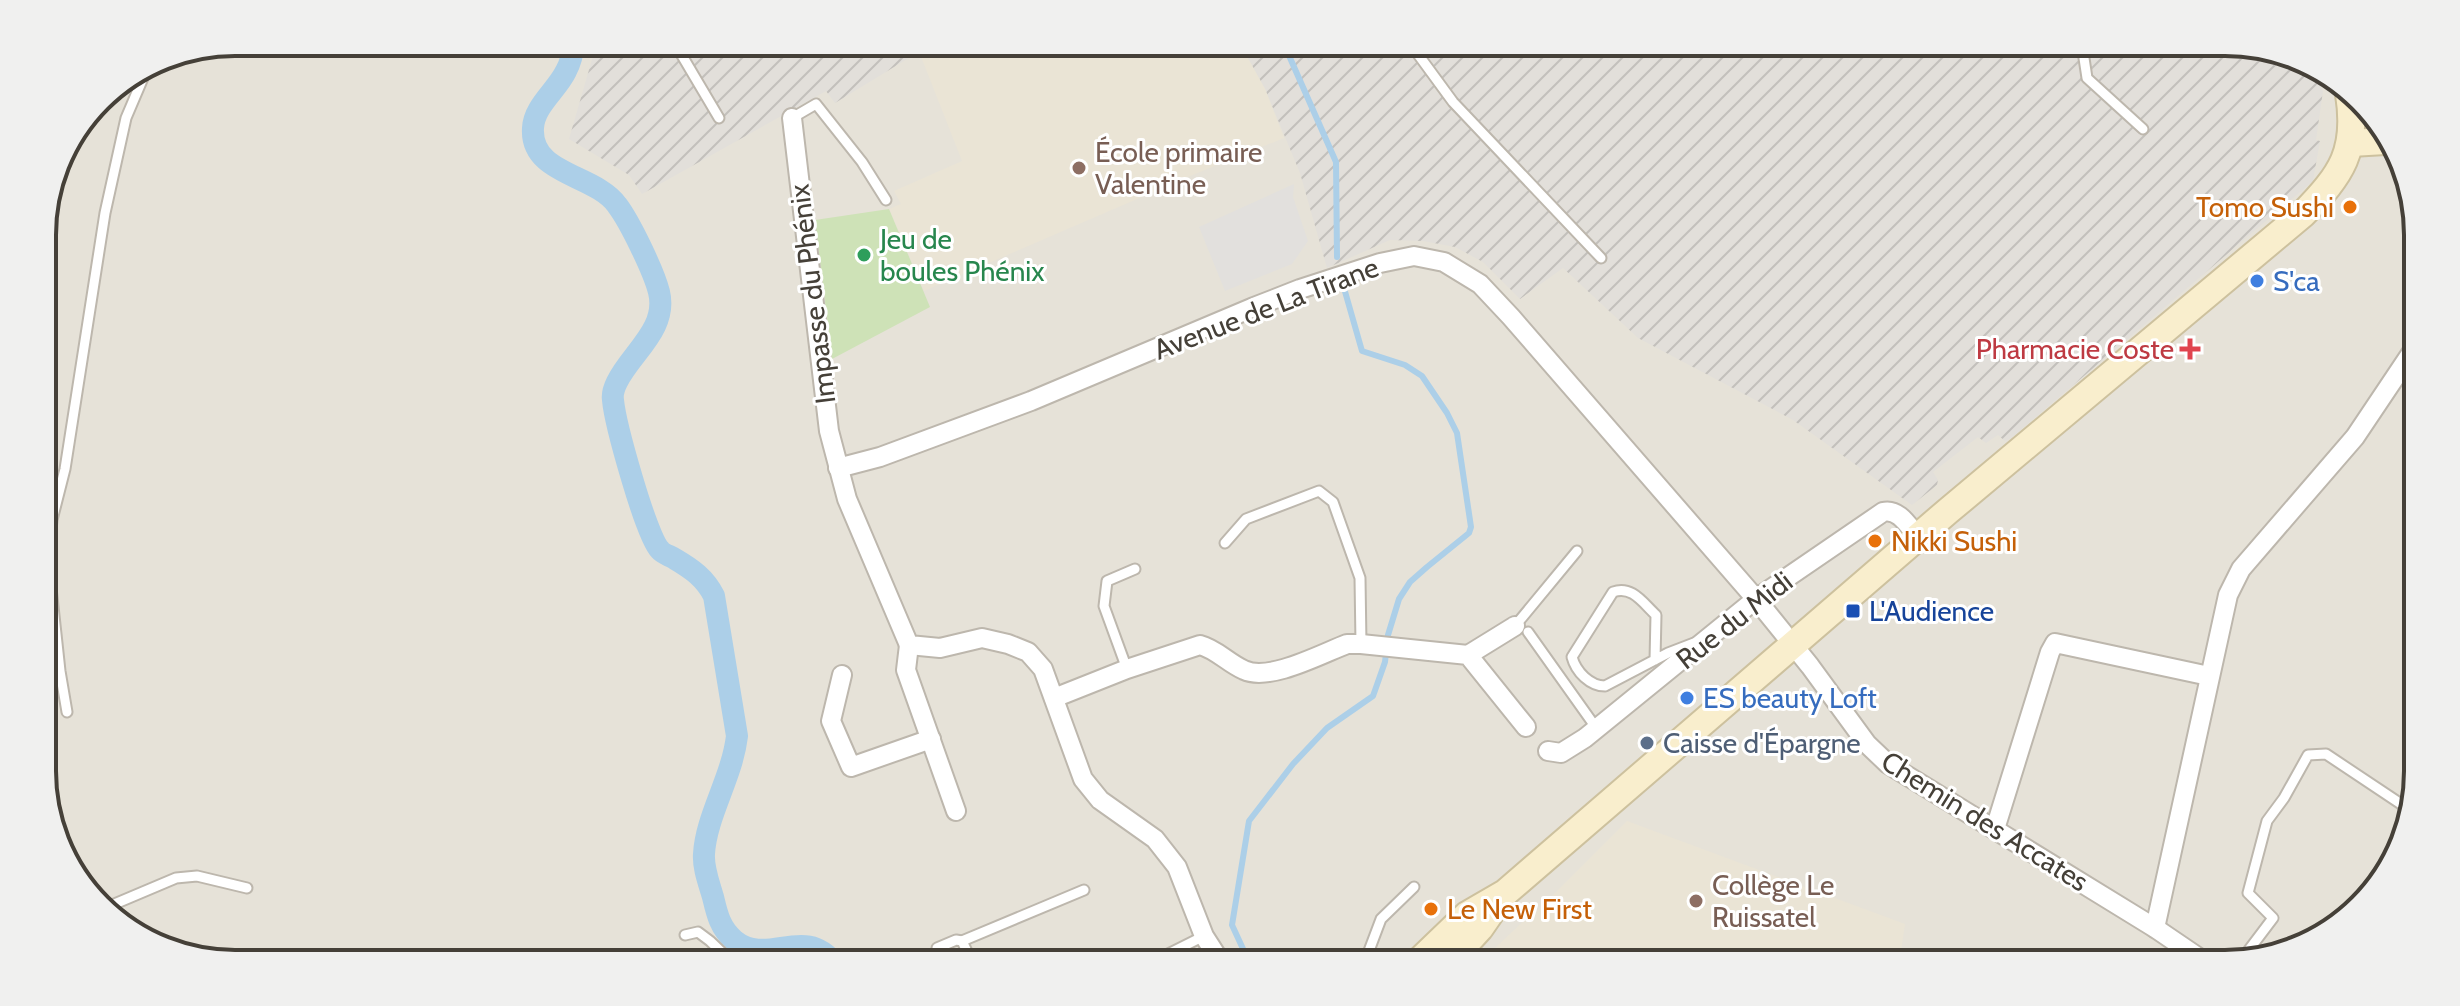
<svg xmlns="http://www.w3.org/2000/svg" width="2460" height="1006" font-family="Cabin,sans-serif">
  <style>
    .residential { fill: #e6e2d8 }
    .industrial { fill: url(#industrial-furrows) }
    .education { fill: #eae4d5 }
    .garden { fill: #cee2b7 }
    .parking { fill: #e2e0dd }
    .lines { fill: none; stroke-linecap: round; stroke-linejoin: round }
    .stream { stroke: #accfe8; stroke-width: 6 }
    .canal { stroke: #accfe8; stroke-width: 22 }
    .lane-casing { stroke: #bdb7ad; stroke-width: 13 }
    .street-casing { stroke: #bdb7ad; stroke-width: 22 }
    .secondary-casing { stroke: #cdc19e; stroke-width: 30 }
    .lane { stroke: #fff; stroke-width: 9 }
    .street { stroke: #fff; stroke-width: 18 }
    .secondary { stroke: #f9eecd; stroke-width: 26 }
    .education-dot { fill: #8d6e63; stroke: #fff; stroke-width: 3 }
    .food-dot { fill: #e8710a; stroke: #fff; stroke-width: 3 }
    .leisure-dot { fill: #2e9e5b; stroke: #fff; stroke-width: 3 }
    .shop-dot { fill: #3f7fe0; stroke: #fff; stroke-width: 3 }
    .health-dot { fill: #e0444e; stroke: #fff; stroke-width: 3 }
    .transit-dot { fill: #1a4fb4; stroke: #fff; stroke-width: 3 }
    .service-dot { fill: #5c6f8a; stroke: #fff; stroke-width: 3 }
    .labels { text-anchor: middle; stroke-width: 6; stroke-linejoin: round; paint-order: stroke }
    .education-label { font-size: 28px; fill: #785e54; stroke: #fff; text-anchor: start }
    .food-label { font-size: 28px; fill: #c56008; stroke: #fff; text-anchor: start }
    .leisure-label { font-size: 28px; fill: #27864d; stroke: #fff; text-anchor: start }
    .shop-label { font-size: 28px; fill: #366cbe; stroke: #fff; text-anchor: start }
    .street-label { font-size: 28px; fill: #454038; stroke: #fff }
    .health-label { font-size: 28px; fill: #be3a42; stroke: #fff; text-anchor: end }
    .transit-label { font-size: 28px; fill: #164399; stroke: #fff; text-anchor: start }
    .service-label { font-size: 28px; fill: #4e5e75; stroke: #fff; text-anchor: start }
    .rim { fill: none; stroke: #454038; stroke-width: 4 }
  </style>
  <defs>
    <pattern id="industrial-furrows" width="10" height="10" patternUnits="userSpaceOnUse" patternTransform="scale(2)"><rect width="10" height="10" fill="#e2dfda"/><path d="M-1 1l2-2M0 10L10 0M9 11l2-2" fill="none" stroke="#c3c0bc"/></pattern>
  </defs>
  <rect width="100%" height="100%" fill="#f3f0e9"/>
  <!-- residential -->
  <polygon class="residential" points="235,42 2225,42 2288,52 2370,108 2416,209 2408,834 2342,924 2237,964 235,964 172,954 90,898 46,808 42,222 62,149 107,90 161,57"/>
  <!-- industrial -->
  <g class="industrial">
    <polygon points="597,42 935,42 835,103 826,91 642,194 629,175 569,139"/>
    <polygon points="1239,42 2225,42 2288,52 2313,70 2323,91 2316,140 2320,141 2313,181 2010,439 2005,441 1998,435 1986,443 1978,437 1933,472 1938,480 1937,485 1912,505 1793,420 1638,338 1563,268 1520,299 1483,262 1455,247 1423,241 1390,240 1327,268 1300,173 1265,89"/>
  </g>
  <!-- education -->
  <g class="education">
    <polygon points="939,42 1239,42 1265,89 1284,138 1195,174 924,291 889,209 901,204 894,191 962,161 920,54"/>
    <polygon points="1627,821 1905,924 1899,964 1484,964 1495,948 1532,913 1534,914"/>
  </g>
  <!-- garden -->
  <polygon class="garden" points="889,209 930,307 832,359 815,220"/>
  <!-- parking -->
  <polygon class="parking" points="1294,184 1293,197 1308,241 1292,264 1225,291 1199,227"/>
  <g class="lines">
    <!-- stream -->
    <g class="stream">
      <polyline points="1283,42 1336,162 1337,257"/>
      <polyline points="1250,964 1232,925 1249,821 1293,764 1327,728 1373,696 1385,662 1388,635 1399,599 1410,582 1427,567 1469,533 1471,527 1457,433 1447,413 1422,376 1405,365 1362,351 1344,288"/>
    </g>
    <!-- canal -->
    <path class="canal" d="M574 42C573 52 571 62 566 71 557 90 534 106 533 128 530 175 595 174 617 205 630 222 654 272 659 292 668 329 631 353 617 382 614 388 612 394 613 400 615 423 646 536 660 550 663 554 671 556 675 559 692 569 705 578 714 596L737 736C732 778 706 816 704 854 703 868 709 883 713 897 717 914 720 928 734 940 768 968 804 923 835 964"/>
    <!-- lane casing -->
    <g class="lane-casing">
      <g id="lane">
        <polyline points="674,42 719,118"/>
        <polyline points="1409,42 1453,102 1601,258"/>
        <polyline points="2084,42 2082,45 2087,78 2143,129"/>
        <polyline points="792,118 816,104 862,162 886,200"/>
        <polyline points="1225,543 1246,519 1319,491 1333,502 1360,578 1361,644"/>
        <polyline points="1515,626 1577,551"/>
        <polyline points="1528,632 1597,729"/>
        <path d="M1655 660 1656 615C1643 603 1632 585 1613 592L1572 657C1576 672 1590 686 1605 686L1668 653 1694 643"/>
        <polyline points="1127,669 1104,606 1107,581 1135,569"/>
        <polyline points="67,712 60,671 48,560 52,520 65,469 105,213 126,118 149,64"/>
        <polyline points="105,908 176,878 197,876 247,888"/>
        <polyline points="685,935 698,932 710,941 733,963"/>
        <polyline points="962,941 1084,890"/>
        <polyline points="937,948 956,940 962,941 973,964"/>
        <polyline points="2239,963 2273,918 2248,893 2267,821 2284,798 2308,755 2326,754 2407,808"/>
        <polyline points="1148,964 1204,936"/>
        <polyline points="1364,964 1381,919 1414,887"/>
      </g>
    </g>
    <!-- street casing -->
    <g class="street-casing">
      <g id="street">
        <polyline points="792,118 829,431 847,499 909,645 940,648 982,638 1008,644 1028,652 1043,669 1083,779 1100,800 1155,839 1177,867 1204,936 1222,964"/>
        <polyline points="838,468 880,457 1031,401 1254,307 1300,289 1380,263 1414,256 1444,262 1480,284 1511,317 1756,599 1810,666 1867,744 1888,764 2155,928 2208,964"/>
        <polyline points="909,645 906,670 956,811"/>
        <polyline points="1468,655 1515,626"/>
        <polyline points="842,675 831,721 851,767 931,739"/>
        <path d="M1054 698 1127 669 1200 645C1216 649 1228 663 1244 670 1269 682 1321 654 1347 644H1361L1468 655 1526 727"/>
        <path d="M1548 751 1561 753 1585 738 1756 599 1883 512C1899 508 1909 527 1918 537"/>
        <polyline points="1995,829 2050,652 2055,643 2209,676"/>
        <polyline points="2155,928 2228,595 2241,569 2355,437 2414,349"/>
      </g>
    </g>
    <!-- secondary casing -->
    <g class="secondary-casing">
      <g id="secondary">
        <polyline points="2351,143 2385,141"/>
        <path d="M1416 964 1467 915 1505 893 1948 511 2303 214C2342 174 2358 151 2349 94"/>
        <polyline points="1447,964 1480,928 1498,902"/>
      </g>
    </g>
    <!-- lane -->
    <use href="#lane" class="lane"/>
    <!-- street -->
    <use href="#street" class="street"/>
    <!-- secondary -->
    <use href="#secondary" class="secondary"/>
  </g>
  <!-- markers -->
  <g class="education-dot">
    <circle cx="1079" cy="168" r="8"/>
    <circle cx="1696" cy="901" r="8"/>
  </g>
  <g class="food-dot">
    <circle cx="2350" cy="207" r="8"/>
    <circle cx="1875" cy="541" r="8"/>
    <circle cx="1431" cy="909" r="8"/>
  </g>
  <circle class="leisure-dot" cx="864" cy="255" r="8"/>
  <g class="shop-dot">
    <circle cx="2257" cy="281" r="8"/>
    <circle cx="1687" cy="698" r="8"/>
  </g>
  <path class="health-dot" d="M2186 337h8v8h8v8h-8v8h-8v-8h-8v-8h8z"/>
  <rect class="transit-dot" x="1845" y="603" width="16" height="16" rx="4"/>
  <circle class="service-dot" cx="1647" cy="743" r="8"/>
  <g class="labels">
    <!-- education labels -->
    <g class="education-label">
      <text x="1095" y="162">École primaire<tspan x="1095" dy="32">Valentine</tspan></text>
      <text x="1712" y="895">Collège Le<tspan x="1712" dy="32">Ruissatel</tspan></text>
    </g>
    <!-- food labels -->
    <g class="food-label">
      <text x="2334" y="217" text-anchor="end">Tomo Sushi</text>
      <text x="1891" y="551">Nikki Sushi</text>
      <text x="1447" y="919">Le New First</text>
    </g>
    <!-- leisure labels -->
    <g class="leisure-label">
      <text x="880" y="249">Jeu de<tspan x="880" dy="32">boules Phénix</tspan></text>
    </g>
    <!-- shop labels -->
    <g class="shop-label">
      <text x="2273" y="291">S'ca</text>
      <text x="1703" y="708">ES beauty Loft</text>
    </g>
    <!-- street labels -->
    <g class="street-label">
      <text transform="translate(812 294) rotate(-97)" y="10">Impasse du Phénix</text>
      <text transform="translate(1266 308) rotate(-21)" y="10">Avenue de La Tirane</text>
      <text transform="translate(1734 620) rotate(-38)" y="10">Rue du Midi</text>
      <text transform="translate(1985 821) rotate(32)" y="10">Chemin des Accates</text>
    </g>
    <!-- health labels -->
    <g class="health-label">
      <text x="2174" y="359">Pharmacie Coste</text>
    </g>
    <!-- transit labels -->
    <g class="transit-label">
      <text x="1869" y="621">L'Audience</text>
    </g>
    <!-- service labels -->
    <g class="service-label">
      <text x="1663" y="753">Caisse d'Épargne</text>
    </g>
  </g>
  <!-- crop -->
  <path d="M0 0H2460V1006H0ZM235 56H2225A179 179 0 0 1 2404 235V771A179 179 0 0 1 2225 950H235A179 179 0 0 1 56 771V235A179 179 0 0 1 235 56Z" fill="#f0f0ef" fill-rule="evenodd"/>
  <path class="rim" d="M235 56H2225A179 179 0 0 1 2404 235V771A179 179 0 0 1 2225 950H235A179 179 0 0 1 56 771V235A179 179 0 0 1 235 56Z"/>
</svg>
